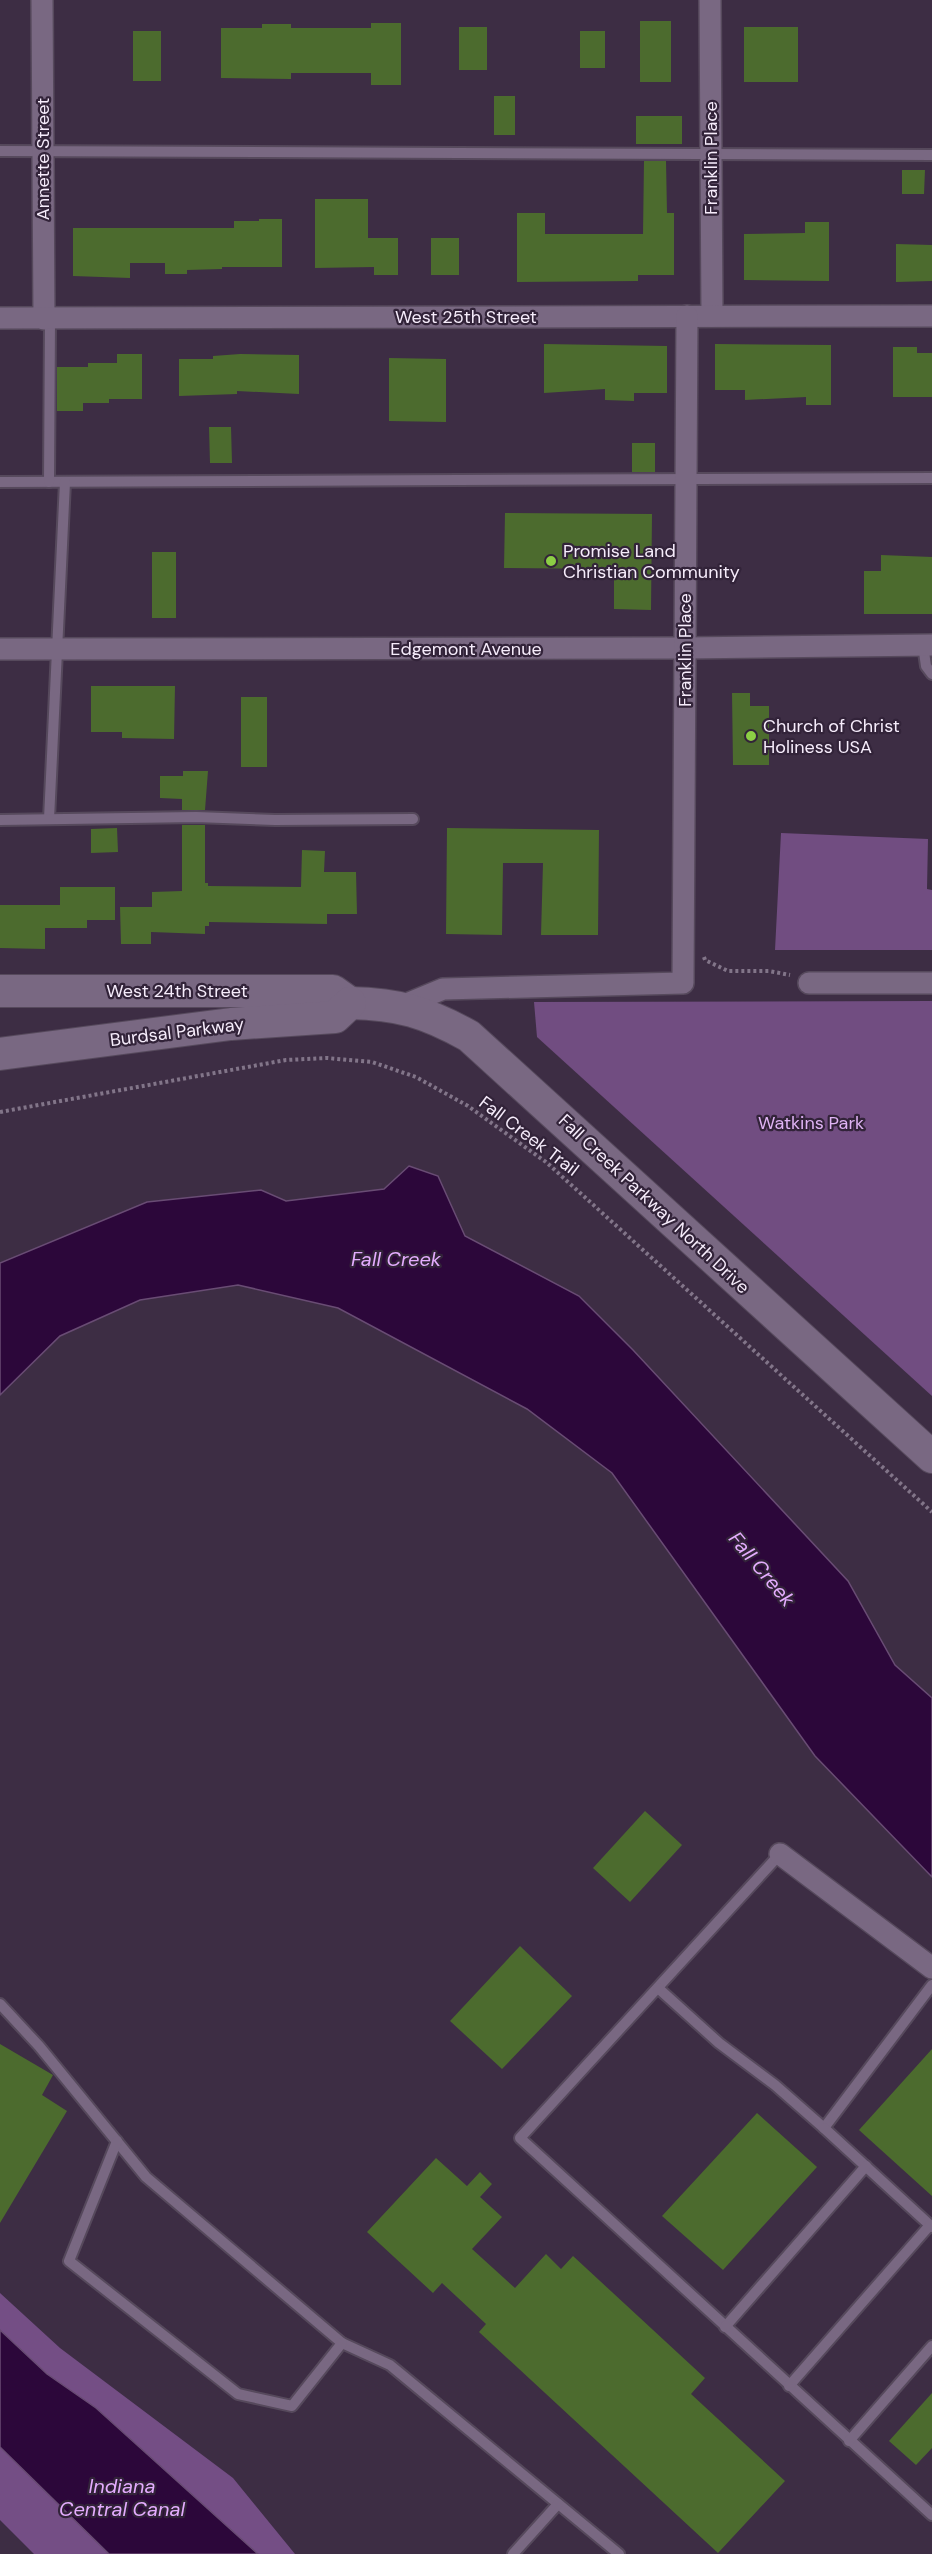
<svg xmlns="http://www.w3.org/2000/svg" width="932" height="2554" font-family="'DM Sans',sans-serif">
  <style>
    .green { fill: #714d81 }
    .forest { fill: #744e85 }
    .water { fill: #2c073a; stroke: #694c74; stroke-width: 1.5 }
    .building { fill: #4c6b2e }
    .lines { fill: none; stroke-linecap: round; stroke-linejoin: round }
    .lane-casing { stroke: #56495c; stroke-width: 14 }
    .street-casing { stroke: #56495c; stroke-width: 24 }
    .secondary-casing { stroke: #56495c; stroke-width: 34 }
    .path { stroke: #827589; stroke-width: 4; stroke-dasharray: 3 3; stroke-linecap: butt }
    .lane { stroke: #796882; stroke-width: 10 }
    .street { stroke: #796882; stroke-width: 21 }
    .secondary { stroke: #796882; stroke-width: 32 }
    .poi-dot { fill: #8cce45; stroke: #322339; stroke-width: 2 }
    .labels { text-anchor: middle; stroke-width: 4.5; stroke-linejoin: round; paint-order: stroke }
    .street-label { font-size: 18px; fill: #f6ecfb; stroke: #322339 }
    .poi-label { font-size: 18px; fill: #f6ecfb; stroke: #322339; text-anchor: start }
    .park-label { font-size: 18px; fill: #e0b4f5; stroke: #322339 }
    .water-label { font-size: 20px; font-style: italic; fill: #e4acfe; stroke: #322339 }
  </style>
  <rect width="100%" height="100%" fill="#3d2d44"/>
  <!-- green -->
  <g class="green">
    <polygon points="781,833 928,839 927,889 932,890 932,950 775,950"/>
    <polygon points="932,1001 932,1396 537,1037 534,1002"/>
  </g>
  <!-- forest -->
  <g class="forest">
    <polygon points="0,2293 60,2348 233,2478 295,2554 258,2554 96,2408 47,2374 0,2330"/>
    <polygon points="0,2447 109,2554 34,2554 0,2520"/>
  </g>
  <!-- water -->
  <g class="water">
    <polygon points="409,1166 438,1176 465,1236 579,1296 633,1350 848,1581 895,1665 932,1698 932,1877 815,1756 612,1473 527,1409 338,1308 238,1285 140,1300 60,1336 0,1395 0,1263 147,1202 261,1190 286,1201 384,1189"/>
    <polygon points="0,2330 47,2374 96,2408 258,2554 109,2554 0,2447"/>
  </g>
  <!-- building -->
  <g class="building">
    <rect x="640" y="21" width="31" height="61"/>
    <polygon points="371,23 401,23 401,85 371,85 371,73 291,73 291,79 221,78 221,28 262,28 262,24 291,24 291,28 371,28"/>
    <rect x="459" y="27" width="28" height="43"/>
    <rect x="744" y="27" width="54" height="55"/>
    <rect x="133" y="31" width="28" height="50"/>
    <rect x="580" y="31" width="25" height="37"/>
    <rect x="494" y="96" width="21" height="39"/>
    <rect x="636" y="116" width="46" height="28"/>
    <polygon points="644,161 666,161 667,213 674,213 674,275 638,275 638,281 517,282 517,213 545,213 545,234 643,234"/>
    <polygon points="902,170 925,170 924,194 902,194"/>
    <polygon points="315,199 368,199 368,238 398,238 398,275 374,275 374,267 315,268"/>
    <polygon points="259,219 282,219 282,267 222,267 222,269 187,270 187,274 165,274 165,263 130,263 130,278 73,276 73,228 234,228 234,221 259,221"/>
    <polygon points="805,222 829,222 829,281 744,280 744,234 805,233"/>
    <rect x="431" y="238" width="28" height="37"/>
    <polygon points="896,244 932,245 932,281 896,282"/>
    <polygon points="544,344 667,346 667,393 634,393 634,401 605,400 605,389 544,393"/>
    <polygon points="715,344 831,345 831,405 806,405 806,397 745,400 745,390 715,390"/>
    <polygon points="893,347 917,347 917,353 932,353 932,397 893,397"/>
    <polygon points="117,354 142,354 142,399 109,399 109,403 83,403 83,411 57,411 57,367 88,367 88,363 117,363"/>
    <polygon points="240,354 299,355 299,394 237,391 237,394 179,396 179,359 213,359 213,356"/>
    <polygon points="389,358 446,359 446,422 389,421"/>
    <polygon points="209,427 231,427 232,463 210,463"/>
    <rect x="632" y="443" width="23" height="29"/>
    <polygon points="505,513 652,514 651,610 614,609 614,569 504,568"/>
    <rect x="152" y="552" width="24" height="66"/>
    <polygon points="881,555 932,557 932,614 864,614 864,571 881,571"/>
    <polygon points="91,686 175,686 174,739 122,738 122,732 91,732"/>
    <polygon points="732,693 750,693 750,706 769,706 769,765 733,765"/>
    <rect x="241" y="697" width="26" height="70"/>
    <polygon points="183,771 208,771 205,810 182,810 182,799 160,798 160,776 183,776"/>
    <polygon points="182,825 205,825 205,883 208,883 208,886 301,887 302,850 325,851 324,872 356,872 357,914 327,914 327,924 209,922 209,926 205,926 205,934 151,932 151,944 121,944 120,907 152,907 152,892 182,891"/>
    <polygon points="117,828 118,852 91,853 91,829"/>
    <polygon points="447,828 599,830 598,935 541,935 543,863 503,863 502,935 446,934"/>
    <polygon points="60,887 115,887 115,920 87,920 87,928 45,928 45,949 0,948 0,905 60,905"/>
    <polygon points="645,1811 682,1845 630,1902 593,1868"/>
    <polygon points="520,1946 572,1996 502,2069 450,2021"/>
    <polygon points="0,2044 53,2075 42,2095 67,2111 0,2223"/>
    <polygon points="932,2049 932,2196 859,2130"/>
    <polygon points="757,2113 817,2167 723,2270 662,2216"/>
    <polygon points="436,2158 467,2186 480,2172 492,2184 480,2197 502,2217 472,2249 515,2288 546,2254 561,2269 573,2256 705,2378 691,2394 785,2481 718,2553 479,2332 486,2324 442,2283 433,2293 367,2232"/>
    <polygon points="932,2393 932,2448 916,2465 889,2441"/>
  </g>
  <g class="lines">
    <!-- lane casing -->
    <g class="lane-casing">
      <g id="lane">
        <polyline points="0,151 932,155"/>
        <polyline points="0,482 932,478"/>
        <polyline points="49,482 50,319"/>
        <polyline points="923,645 926,666 932,674"/>
        <polyline points="49,819 65,482"/>
        <polyline points="0,820 196,817 275,820 413,819"/>
        <polyline points="780,1854 520,2138 932,2515"/>
        <polyline points="658,1988 719,2043 775,2085 824,2128 932,1985"/>
        <polyline points="0,2004 39,2046 146,2177 342,2343 390,2365 619,2554"/>
        <polyline points="824,2128 932,2227"/>
        <polyline points="117,2141 69,2261 238,2394 292,2406 342,2343"/>
        <polyline points="725,2327 866,2166"/>
        <polyline points="789,2386 930,2225"/>
        <polyline points="849,2441 932,2346"/>
        <polyline points="513,2554 558,2504"/>
      </g>
    </g>
    <!-- street casing -->
    <g class="street-casing">
      <g id="street">
        <polyline points="42,0 44,319"/>
        <polyline points="710,0 712,316"/>
        <polyline points="0,318 932,316"/>
        <polyline points="0,649 685,648 932,645"/>
        <polyline points="809,983 932,983"/>
        <polyline points="402,1006 443,989 683,983 687,316"/>
        <polyline points="780,1854 932,1968"/>
      </g>
    </g>
    <!-- secondary casing -->
    <g class="secondary-casing">
      <g id="secondary">
        <polyline points="0,991 333,991 350,1003"/>
        <path d="M350 1003C399 1004 426 1012 469 1036L932 1457"/>
        <polyline points="0,1054 231,1024 335,1017 350,1003"/>
      </g>
    </g>
    <!-- path -->
    <g class="path">
      <polyline points="704,957 705,960 728,971 769,971 790,975"/>
      <polyline points="0,1112 286,1060 327,1058 372,1062 416,1077 468,1106 546,1162 932,1512"/>
    </g>
    <!-- lane -->
    <use href="#lane" class="lane"/>
    <!-- street -->
    <use href="#street" class="street"/>
    <!-- secondary -->
    <use href="#secondary" class="secondary"/>
  </g>
  <!-- markers -->
  <g class="poi-dot">
    <circle cx="551" cy="561" r="6"/>
    <circle cx="751" cy="736" r="6"/>
  </g>
  <g class="labels">
    <!-- street labels -->
    <g class="street-label">
      <text transform="translate(711 158) rotate(-90)" y="6">Franklin Place</text>
      <text transform="translate(43 159) rotate(-90)" y="6">Annette Street</text>
      <text x="466" y="323">West 25th Street</text>
      <text x="466" y="655">Edgemont Avenue</text>
      <text transform="translate(685 650) rotate(-90)" y="6">Franklin Place</text>
      <text x="177" y="997">West 24th Street</text>
      <text transform="translate(177 1032) rotate(-7)" y="6">Burdsal Parkway</text>
      <text transform="translate(529 1136) rotate(37)" y="6">Fall Creek Trail</text>
      <text transform="translate(654 1204) rotate(43)" y="6">Fall Creek Parkway North Drive</text>
    </g>
    <!-- poi labels -->
    <g class="poi-label">
      <text x="563" y="557">Promise Land<tspan x="563" dy="21">Christian Community</tspan></text>
      <text x="763" y="732">Church of Christ<tspan x="763" dy="21">Holiness USA</tspan></text>
    </g>
    <!-- park labels -->
    <g class="park-label">
      <text x="811" y="1129">Watkins Park</text>
    </g>
    <!-- water labels -->
    <g class="water-label">
      <text x="396" y="1266">Fall Creek</text>
      <text transform="translate(762 1569) rotate(50)" y="7">Fall Creek</text>
      <text x="122" y="2493">Indiana<tspan x="122" dy="23">Central Canal</tspan></text>
    </g>
  </g>
</svg>
